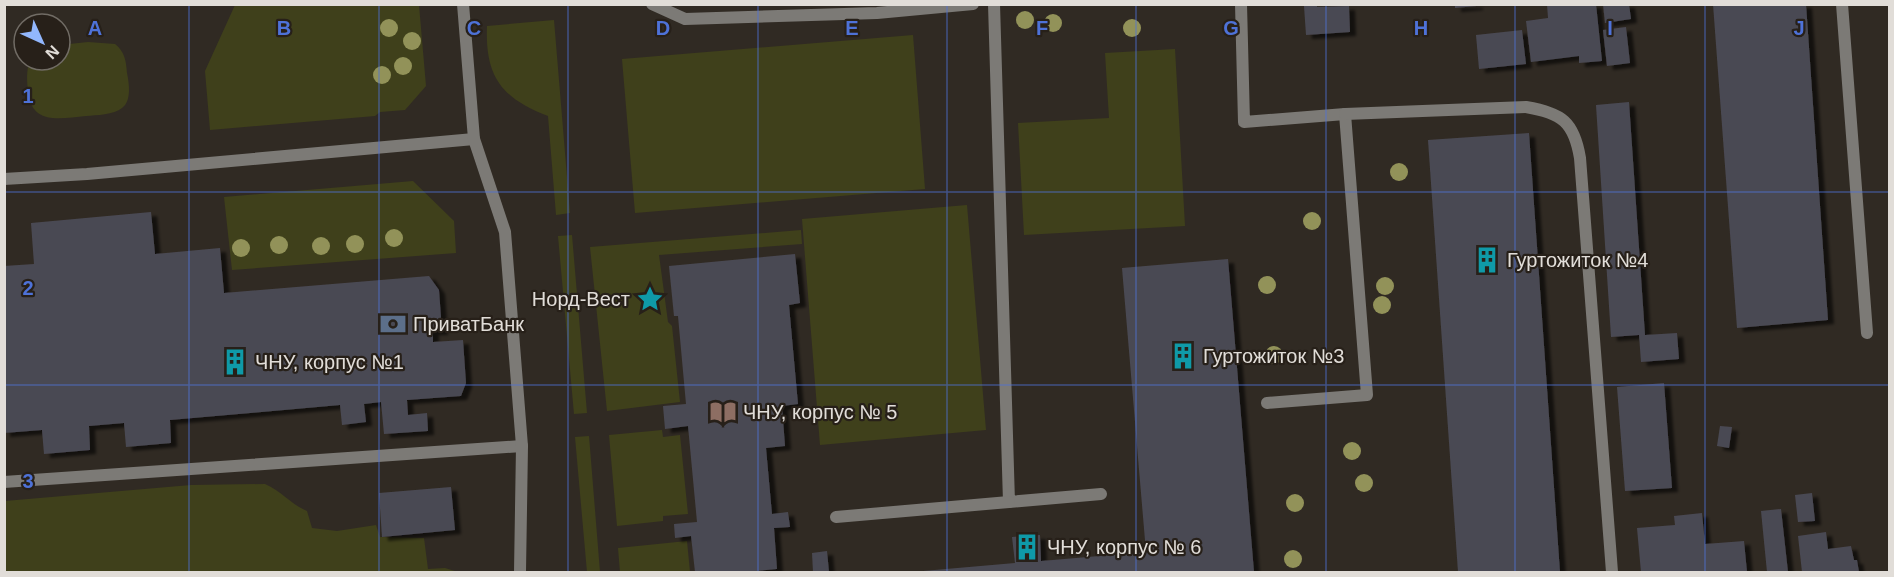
<svg xmlns="http://www.w3.org/2000/svg" width="1894" height="577" font-family="Helvetica,sans-serif">
  <style>
    .green { fill: #3f401b }
    .building { fill: #4a4953; filter: url(#shadow) }
    .lines { fill: none; stroke-linecap: round; stroke-linejoin: round }
    .lane { stroke: #7c7a76; stroke-width: 12 }
    .street { stroke: #7c7a76; stroke-width: 12 }
    .tree { fill: #929259 }
    .grid { fill: none; stroke: #4e72d8; stroke-width: 1.5; stroke-opacity: 0.55 }
    .labels { text-anchor: middle; stroke-width: 4.5; stroke-linejoin: round; paint-order: stroke }
    .poi-label { font-size: 20px; fill: #e1ddd8; stroke: #272019; text-anchor: start }
    .grid-label { font-size: 20px; text-anchor: middle; font-weight: bold; fill: #4e72d8; stroke: #272019; stroke-width: 4.5; stroke-linejoin: round; paint-order: stroke }
  </style>
  <defs>
    <filter id="shadow"><feDropShadow dx="6" dy="4" stdDeviation="1.5" flood-color="#0009"/></filter>
  </defs>
  <rect width="100%" height="100%" fill="#302a23"/>
  <!-- green -->
  <g class="green">
    <polygon points="235,5 419,5 426,86 405,110 380,112 375,116 210,130 205,71"/>
    <path d="M554 20 570 213 556 215 548 116C501 98 485 76 487 26Z"/>
    <polygon points="913,35 925,189 635,213 622,59"/>
    <path d="M88 42 115 44C125 52 126 61 127 73 129 83 132 101 122 108 114 115 96 115 86 116 61 118 32 126 28 92 27 81 26 71 30 60H60V45Z"/>
    <polygon points="1175,49 1185,226 1024,235 1018,123 1109,118 1105,53"/>
    <polygon points="413,181 454,221 456,253 232,270 224,197"/>
    <polygon points="967,205 986,430 820,445 802,219"/>
    <polygon points="801,230 802,244 659,255 668,322 672,326 680,402 607,411 590,247"/>
    <polygon points="572,235 587,413 574,414 558,236"/>
    <polygon points="662,430 663,437 680,435 688,514 663,516 663,521 617,526 609,435"/>
    <polygon points="589,436 600,572 587,572 575,437"/>
    <path d="M265 484C283 492 289 503 307 511L312 528 337 531 376 525 380 537 424 538 428 569 445 568 458 572H5V501L191 485Z"/>
    <polygon points="687,541 690,572 620,572 618,548"/>
  </g>
  <!-- building -->
  <g class="building">
    <polygon points="1455,4 1477,4 1477,6 1455,8"/>
    <polygon points="1547,4 1596,4 1602,61 1579,63 1579,56 1531,62 1526,21 1548,18"/>
    <polygon points="1603,4 1629,4 1631,19 1605,23"/>
    <polygon points="1713,4 1806,4 1828,320 1737,328"/>
    <polygon points="1317,5 1317,7 1349,6 1350,32 1306,35 1304,6"/>
    <polygon points="1626,27 1630,63 1607,66 1603,30"/>
    <polygon points="1522,30 1526,64 1479,69 1476,35"/>
    <polygon points="1629,102 1645,335 1677,333 1679,359 1641,362 1639,335 1611,337 1596,105"/>
    <polygon points="1529,133 1560,572 1458,572 1428,140"/>
    <polygon points="151,212 155,254 220,248 224,293 429,276 439,290 442,331 433,331 433,342 463,340 466,383 461,396 407,400 408,415 427,413 428,431 384,434 381,402 364,404 366,422 342,425 340,405 170,420 171,443 126,447 124,423 89,426 90,450 44,454 42,430 4,433 4,266 34,264 31,223"/>
    <polygon points="795,254 800,303 789,305 798,404 782,406 785,446 766,448 772,514 788,512 790,527 774,528 777,569 746,572 695,572 691,536 675,538 674,524 697,522 688,426 665,429 663,406 686,404 678,316 674,316 669,266"/>
    <polygon points="1228,259 1254,572 923,572 923,571 1015,563 1012,537 1040,535 1041,561 1146,552 1122,268"/>
    <polygon points="1664,383 1672,488 1625,491 1617,387"/>
    <polygon points="1720,426 1732,427 1729,448 1717,446"/>
    <polygon points="451,487 455,530 382,537 379,493"/>
    <polygon points="1812,493 1815,521 1798,522 1795,495"/>
    <polygon points="1781,509 1788,572 1767,572 1761,511"/>
    <polygon points="1702,513 1705,544 1744,541 1747,572 1641,572 1637,528 1675,525 1674,516"/>
    <polygon points="1826,532 1828,549 1851,546 1854,560 1857,560 1859,572 1802,572 1798,536"/>
    <polygon points="827,551 829,572 813,572 812,553"/>
  </g>
  <g class="lines">
    <!-- lane -->
    <g class="lane">
      <polyline points="652,4 685,19 877,13 973,4"/>
      <polyline points="994,4 1009,502 1101,494"/>
      <polyline points="1241,4 1244,122 1345,114 1367,395 1267,403"/>
      <polyline points="1842,4 1867,333"/>
      <path d="M1345 114 1526 107C1562 113 1574 122 1580 158L1612 572"/>
      <polyline points="4,179 87,174 474,139"/>
      <polyline points="4,482 522,446"/>
      <polyline points="836,517 1009,502"/>
    </g>
    <!-- street -->
    <polyline class="street" points="463,4 474,139 505,232 522,446 520,572"/>
  </g>
  <!-- trees -->
  <g class="tree">
    <circle cx="1025" cy="20" r="9"/>
    <circle cx="1053" cy="23" r="9"/>
    <circle cx="389" cy="28" r="9"/>
    <circle cx="1132" cy="28" r="9"/>
    <circle cx="412" cy="41" r="9"/>
    <circle cx="403" cy="66" r="9"/>
    <circle cx="382" cy="75" r="9"/>
    <circle cx="1399" cy="172" r="9"/>
    <circle cx="1312" cy="221" r="9"/>
    <circle cx="394" cy="238" r="9"/>
    <circle cx="355" cy="244" r="9"/>
    <circle cx="279" cy="245" r="9"/>
    <circle cx="321" cy="246" r="9"/>
    <circle cx="241" cy="248" r="9"/>
    <circle cx="1267" cy="285" r="9"/>
    <circle cx="1385" cy="286" r="9"/>
    <circle cx="1382" cy="305" r="9"/>
    <circle cx="1274" cy="355" r="9"/>
    <circle cx="1352" cy="451" r="9"/>
    <circle cx="1364" cy="483" r="9"/>
    <circle cx="1295" cy="503" r="9"/>
    <circle cx="1293" cy="559" r="9"/>
  </g>
  <!-- grid -->
  <path class="grid" d="M189 4V572M379 4V572M568 4V572M758 4V572M947 4V572M1136 4V572M1326 4V572M1515 4V572M1705 4V572M4 192H1890M4 385H1890"/>
  <!-- icons -->
  <defs>
    <g id="building-bare" transform="scale(2.07)"><path d="M-4-6H4V6H1V3H-1V6H-4ZM-2.5-4.3h1.7v1.8h-1.7ZM.8-4.3h1.7v1.8H.8ZM-2.5-1h1.7V.8h-1.7ZM.8-1h1.7V.8H.8Z" fill="#0f9aa8" stroke="#272019" stroke-width="2.5" paint-order="stroke"/></g>
    <g id="sight-bare" transform="scale(2.07)"><path d="M0-6L1.8-2.2L6-1.7L2.9 1.2L3.7 5.4L0 3.3L-3.7 5.4L-2.9 1.2L-6-1.7L-1.8-2.2Z" fill="#0f9aa8" stroke="#272019" stroke-width="2.5" paint-order="stroke"/></g>
    <g id="bank-bare" transform="scale(2.07)"><path d="M-6-4H6V4H-6ZM0-2.3a2.3 2.3 0 1 0 0 4.6a2.3 2.3 0 1 0 0-4.6Z" fill="#5c6f8a" stroke="#272019" stroke-width="2.5" paint-order="stroke"/></g>
    <g id="library-bare" transform="scale(2.07)"><path d="M-6-4Q-3-5.5-.7-3.5V5Q-3 3-6 4ZM6-4Q3-5.5 .7-3.5V5Q3 3 6 4Z" fill="#8d6e63" stroke="#272019" stroke-width="2.5" paint-order="stroke"/></g>
  </defs>
  <g fill-rule="evenodd">
    <use href="#building-bare" x="1487" y="260"/>
    <use href="#sight-bare" x="650" y="299"/>
    <use href="#bank-bare" x="393" y="324"/>
    <use href="#building-bare" x="1183" y="356"/>
    <use href="#building-bare" x="235" y="362"/>
    <use href="#library-bare" x="723" y="412"/>
    <use href="#building-bare" x="1027" y="547"/>
  </g>
  <g class="labels">
    <!-- poi labels -->
    <g class="poi-label">
      <text x="1507" y="267">Гуртожиток №4</text>
      <text x="630" y="306" text-anchor="end">Норд-Вест</text>
      <text x="413" y="331">ПриватБанк</text>
      <text x="1203" y="363">Гуртожиток №3</text>
      <text x="255" y="369">ЧНУ, корпус №1</text>
      <text x="743" y="419">ЧНУ, корпус № 5</text>
      <text x="1047" y="554">ЧНУ, корпус № 6</text>
    </g>
  </g>
  <g class="grid-label">
    <text x="95" y="35">A</text>
    <text x="284" y="35">B</text>
    <text x="474" y="35">C</text>
    <text x="663" y="35">D</text>
    <text x="852" y="35">E</text>
    <text x="1042" y="35">F</text>
    <text x="1231" y="35">G</text>
    <text x="1421" y="35">H</text>
    <text x="1610" y="35">I</text>
    <text x="1799" y="35">J</text>
    <text x="28" y="103">1</text>
    <text x="28" y="295">2</text>
    <text x="28" y="488">3</text>
  </g>
  <!-- border -->
  <rect width="1894" height="577" fill="none" stroke="#e1ddd8" stroke-width="12"/>
  <!-- north arrow -->
  <g transform="translate(42 42) rotate(135)"><circle r="28" fill="#272019" stroke="#716c65" stroke-width="1.5"/>
  <path d="M0-4.5L10 22L0 15L-10 22Z" fill="#92b7fd"/>
  <text y="-9" font-size="16" font-weight="bold" text-anchor="middle" fill="#e1ddd8">N</text>
  </g>
</svg>
